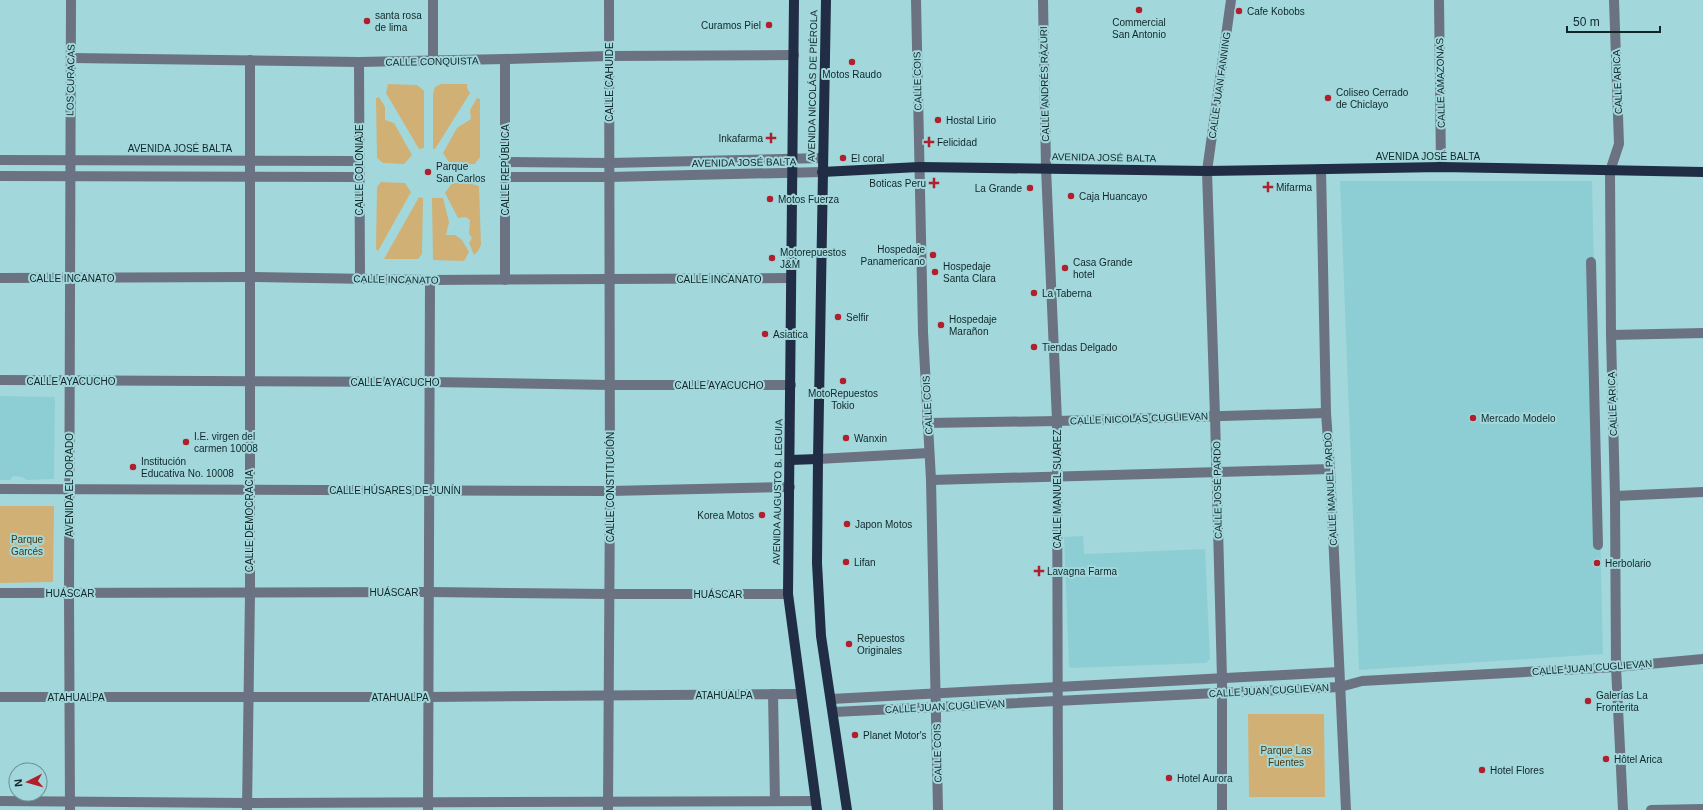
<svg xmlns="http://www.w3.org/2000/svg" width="1703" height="810" font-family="Arial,sans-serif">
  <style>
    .built { fill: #8dced4 }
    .green { fill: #d0b074 }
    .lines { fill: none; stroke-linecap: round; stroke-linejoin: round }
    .minor { stroke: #6b7382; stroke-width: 10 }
    .major { stroke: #202d45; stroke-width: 10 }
    .poi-dot { fill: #b11f2c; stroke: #a2d8dc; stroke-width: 1.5 }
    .labels { text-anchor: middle; stroke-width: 4; stroke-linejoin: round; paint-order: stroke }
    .poi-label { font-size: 10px; fill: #102628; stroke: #a2d8dc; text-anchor: start }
    .street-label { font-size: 10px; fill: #102628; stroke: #a2d8dc }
    .park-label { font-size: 10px; fill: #4b3910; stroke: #a2d8dc }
  </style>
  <rect width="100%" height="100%" fill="#a2d8dc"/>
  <!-- built -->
  <g class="built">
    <polygon points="1340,181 1592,181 1603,654 1359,670"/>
    <polygon points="0,396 54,397 55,401 54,479 27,480 22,477 13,476 10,480 0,480"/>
    <polygon points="1083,536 1084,554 1205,549 1210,659 1206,663 1071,668 1069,666 1064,537"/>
  </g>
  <!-- green -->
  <g class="green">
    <polygon points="388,84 417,85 424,91 424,148 419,149 386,93"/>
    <polygon points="441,84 467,84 467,88 470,93 435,149 433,149 433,94 435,87"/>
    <polygon points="379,97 385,107 385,120 394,123 412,155 404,164 383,163 377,158 376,98"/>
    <polygon points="477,98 480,99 480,157 475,164 451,165 443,153 457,128 471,119 470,110"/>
    <polygon points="381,182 405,183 411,192 378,251 376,249 377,187"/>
    <polygon points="452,183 468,183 479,186 481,245 478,251 474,255 469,243 472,238 469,234 470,220 466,217 458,218 445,193"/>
    <polygon points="419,197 423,198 422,254 418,259 384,259"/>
    <polygon points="432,198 443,198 449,222 446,235 455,235 462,240 469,252 464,261 433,260"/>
    <polygon points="0,506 54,506 53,582 0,583"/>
    <polygon points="1248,714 1324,714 1325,797 1249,797"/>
  </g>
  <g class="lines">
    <!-- minor -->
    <g class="minor">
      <polyline points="433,0 433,60"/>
      <polyline points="916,0 923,332 931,480 938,810"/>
      <polyline points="1043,0 1046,168 1057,421 1058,810"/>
      <polyline points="1439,0 1441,167"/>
      <polyline points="1614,0 1619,144 1610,171 1611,335 1615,496 1616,667 1623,810"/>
      <polyline points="71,58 359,62 505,59 609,56 794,55"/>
      <polyline points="359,62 360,278"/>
      <polyline points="0,160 359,161"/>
      <polyline points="505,162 610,163 823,158"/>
      <polyline points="1321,169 1326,413 1330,469 1346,810"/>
      <polyline points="0,176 359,177"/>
      <polyline points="505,177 609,177 822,172"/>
      <polyline points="1591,262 1598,545"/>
      <polyline points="0,278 250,277 430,280 791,278"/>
      <polyline points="505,280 505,59"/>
      <polyline points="1611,335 1703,333"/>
      <polyline points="0,380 430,382 610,385 791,385"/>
      <polyline points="927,423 1057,421 1326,413"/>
      <polyline points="818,459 929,453"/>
      <polyline points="931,480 1330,469"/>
      <polyline points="0,489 610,491 790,487"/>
      <polyline points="1615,496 1703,492"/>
      <polyline points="0,593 429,592 609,594 788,594"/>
      <polyline points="773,694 775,801"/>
      <polyline points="0,697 429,697 800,694"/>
      <polyline points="831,699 1339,672"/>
      <polyline points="834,712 1340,687 1362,681 1616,667 1703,659"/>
      <polyline points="0,801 247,803 816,801"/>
      <polyline points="70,810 69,593 71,0"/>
      <polyline points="247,810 250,593 250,60"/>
      <polyline points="428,810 430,280"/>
      <polyline points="608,810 610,491 609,0"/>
      <polyline points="1222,810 1222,678 1215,416 1207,171 1231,0"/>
      <polyline points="1651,810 1703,809"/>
    </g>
    <!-- major -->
    <g class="major">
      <polyline points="794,0 788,594 817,810"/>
      <polyline points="826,0 818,459 817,563 821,636 847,810"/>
      <polyline points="822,172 919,167 1207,171 1441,167 1703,172"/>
      <polyline points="790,460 818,459"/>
    </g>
  </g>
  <!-- markers -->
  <g class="poi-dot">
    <circle cx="1139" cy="10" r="4"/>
    <circle cx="1239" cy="11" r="4"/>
    <circle cx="367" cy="21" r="4"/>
    <circle cx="769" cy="25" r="4"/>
    <circle cx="852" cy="62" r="4"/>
    <circle cx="1328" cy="98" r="4"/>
    <circle cx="938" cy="120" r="4"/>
    <path d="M769 132h4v4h4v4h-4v4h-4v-4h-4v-4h4z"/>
    <path d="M927 136h4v4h4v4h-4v4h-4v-4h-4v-4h4z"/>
    <circle cx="843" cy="158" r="4"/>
    <circle cx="428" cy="172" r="4"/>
    <path d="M932 177h4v4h4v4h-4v4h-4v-4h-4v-4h4z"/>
    <path d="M1266 181h4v4h4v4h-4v4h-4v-4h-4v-4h4z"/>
    <circle cx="1030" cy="188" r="4"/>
    <circle cx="1071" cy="196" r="4"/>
    <circle cx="770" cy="199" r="4"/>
    <circle cx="933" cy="255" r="4"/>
    <circle cx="772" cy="258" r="4"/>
    <circle cx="1065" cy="268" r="4"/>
    <circle cx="935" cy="272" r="4"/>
    <circle cx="1034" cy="293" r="4"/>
    <circle cx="838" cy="317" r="4"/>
    <circle cx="941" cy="325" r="4"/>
    <circle cx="765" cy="334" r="4"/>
    <circle cx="1034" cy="347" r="4"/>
    <circle cx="843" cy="381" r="4"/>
    <circle cx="1473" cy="418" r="4"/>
    <circle cx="846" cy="438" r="4"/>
    <circle cx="186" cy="442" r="4"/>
    <circle cx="133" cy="467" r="4"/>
    <circle cx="762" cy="515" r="4"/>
    <circle cx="847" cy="524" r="4"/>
    <circle cx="846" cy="562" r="4"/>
    <circle cx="1597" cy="563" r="4"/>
    <path d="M1037 565h4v4h4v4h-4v4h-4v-4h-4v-4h4z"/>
    <circle cx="849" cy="644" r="4"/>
    <circle cx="1588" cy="701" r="4"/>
    <circle cx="855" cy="735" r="4"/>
    <circle cx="1606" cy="759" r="4"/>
    <circle cx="1482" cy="770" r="4"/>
    <circle cx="1169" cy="778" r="4"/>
  </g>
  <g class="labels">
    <!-- poi labels -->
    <g class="poi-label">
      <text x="1247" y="15">Cafe Kobobs</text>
      <text x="375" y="19">santa rosa<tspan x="375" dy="12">de lima</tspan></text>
      <text x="1139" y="26" text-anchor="middle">Commercial<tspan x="1139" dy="12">San Antonio</tspan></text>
      <text x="761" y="29" text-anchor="end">Curamos Piel</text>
      <text x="852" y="78" text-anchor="middle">Motos Raudo</text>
      <text x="1336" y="96">Coliseo Cerrado<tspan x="1336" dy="12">de Chiclayo</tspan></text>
      <text x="946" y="124">Hostal Lirio</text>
      <text x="763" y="142" text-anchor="end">Inkafarma</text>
      <text x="937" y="146">Felicidad</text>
      <text x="851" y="162">El coral</text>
      <text x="436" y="170">Parque<tspan x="436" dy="12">San Carlos</tspan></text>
      <text x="926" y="187" text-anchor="end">Boticas Peru</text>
      <text x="1276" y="191">Mifarma</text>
      <text x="1022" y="192" text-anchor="end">La Grande</text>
      <text x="1079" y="200">Caja Huancayo</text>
      <text x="778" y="203">Motos Fuerza</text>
      <text x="925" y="253" text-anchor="end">Hospedaje<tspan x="925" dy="12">Panamericano</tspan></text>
      <text x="780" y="256">Motorepuestos<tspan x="780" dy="12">J&amp;M</tspan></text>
      <text x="1073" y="266">Casa Grande<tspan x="1073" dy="12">hotel</tspan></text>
      <text x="943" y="270">Hospedaje<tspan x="943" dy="12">Santa Clara</tspan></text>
      <text x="1042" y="297">La Taberna</text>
      <text x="846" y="321">Selfir</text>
      <text x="949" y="323">Hospedaje<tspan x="949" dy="12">Marañon</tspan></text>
      <text x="773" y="338">Asiatica</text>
      <text x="1042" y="351">Tiendas Delgado</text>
      <text x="843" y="397" text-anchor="middle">MotoRepuestos<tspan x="843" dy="12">Tokio</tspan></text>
      <text x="1481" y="422">Mercado Modelo</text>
      <text x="194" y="440">I.E. virgen del<tspan x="194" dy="12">carmen 10008</tspan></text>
      <text x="854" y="442">Wanxin</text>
      <text x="141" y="465">Institución<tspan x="141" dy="12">Educativa No. 10008</tspan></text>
      <text x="754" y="519" text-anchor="end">Korea Motos</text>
      <text x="855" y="528">Japon Motos</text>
      <text x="854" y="566">Lifan</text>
      <text x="1605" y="567">Herbolario</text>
      <text x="1047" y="575">Lavagna Farma</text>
      <text x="857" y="642">Repuestos<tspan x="857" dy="12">Originales</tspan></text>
      <text x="1596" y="699">Galerías La<tspan x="1596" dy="12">Fronterita</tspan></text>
      <text x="863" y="739">Planet Motor's</text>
      <text x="1614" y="763">Hôtel Arica</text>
      <text x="1490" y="774">Hotel Flores</text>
      <text x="1177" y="782">Hotel Aurora</text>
    </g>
    <!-- street labels -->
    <g class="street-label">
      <text transform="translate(432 61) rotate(-1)" y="4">CALLE CONQUISTA</text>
      <text transform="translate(70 80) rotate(-89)" y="4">LOS CURACAS</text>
      <text transform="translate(917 81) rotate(-91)" y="4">CALLE COIS</text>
      <text transform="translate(609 82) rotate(-90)" y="4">CALLE CAHUIDE</text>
      <text transform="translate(1617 82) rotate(-92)" y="4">CALLE ARICA</text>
      <text transform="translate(1440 83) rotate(-91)" y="4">CALLE AMAZONAS</text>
      <text transform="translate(1044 84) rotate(-91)" y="4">CALLE ANDRÉS RÁZURI</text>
      <text transform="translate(1219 85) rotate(-82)" y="4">CALLE JUAN FANNING</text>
      <text transform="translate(812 86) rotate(-89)" y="4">AVENIDA NICOLÁS DE PIÉROLA</text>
      <text x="180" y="152">AVENIDA JOSÉ BALTA</text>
      <text x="1428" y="160">AVENIDA JOSÉ BALTA</text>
      <text transform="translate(1104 157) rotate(1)" y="4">AVENIDA JOSÉ BALTA</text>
      <text transform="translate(744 162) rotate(-1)" y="4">AVENIDA JOSÉ BALTA</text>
      <text transform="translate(359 170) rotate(-90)" y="4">CALLE COLONIAJE</text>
      <text transform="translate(505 170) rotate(-90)" y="4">CALLE REPÚBLICA</text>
      <text x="72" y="282">CALLE INCANATO</text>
      <text transform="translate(396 279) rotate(1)" y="4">CALLE INCANATO</text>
      <text x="719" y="283">CALLE INCANATO</text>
      <text x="71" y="385">CALLE AYACUCHO</text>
      <text x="395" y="386">CALLE AYACUCHO</text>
      <text x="719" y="389">CALLE AYACUCHO</text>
      <text transform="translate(1612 404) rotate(-92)" y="4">CALLE ARICA</text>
      <text transform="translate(927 405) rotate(-93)" y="4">CALLE COIS</text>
      <text transform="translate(1139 418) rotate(-2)" y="4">CALLE NICOLAS CUGLIEVAN</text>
      <text transform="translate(69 485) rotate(-90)" y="4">AVENIDA EL DORADO</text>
      <text transform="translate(610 487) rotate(-90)" y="4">CALLE CONSTITUCIÓN</text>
      <text transform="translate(1057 489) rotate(-90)" y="4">CALLE MANUEL SUÁREZ</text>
      <text transform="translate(1330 489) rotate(-93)" y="4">CALLE MANUEL PARDO</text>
      <text x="395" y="494">CALLE HÚSARES DE JUNÍN</text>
      <text transform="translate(1217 490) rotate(-91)" y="4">CALLE JOSÉ PARDO</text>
      <text transform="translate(777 492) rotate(-89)" y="4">AVENIDA AUGUSTO B. LEGUIA</text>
      <text transform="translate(249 521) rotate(-90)" y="4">CALLE DEMOCRACIA</text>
      <text x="394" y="596">HUÁSCAR</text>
      <text x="70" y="597">HUÁSCAR</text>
      <text x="718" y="598">HUÁSCAR</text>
      <text transform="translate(1592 667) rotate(-4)" y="4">CALLE JUAN CUGLIEVAN</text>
      <text transform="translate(1269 690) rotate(-3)" y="4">CALLE JUAN CUGLIEVAN</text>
      <text x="724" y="699">ATAHUALPA</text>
      <text x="76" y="701">ATAHUALPA</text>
      <text x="400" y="701">ATAHUALPA</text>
      <text transform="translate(945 706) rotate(-3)" y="4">CALLE JUAN CUGLIEVAN</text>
      <text transform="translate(937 753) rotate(-91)" y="4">CALLE COIS</text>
    </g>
    <!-- park labels -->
    <g class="park-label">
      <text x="27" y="543">Parque<tspan x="27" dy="12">Garcés</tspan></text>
      <text x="1286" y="754">Parque Las<tspan x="1286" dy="12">Fuentes</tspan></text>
    </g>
  </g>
  <!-- north arrow -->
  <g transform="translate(28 782) rotate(264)"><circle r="19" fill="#a2d8dc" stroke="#689194"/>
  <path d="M0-3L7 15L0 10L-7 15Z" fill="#b11f2c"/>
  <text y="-6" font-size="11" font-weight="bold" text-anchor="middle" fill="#102628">N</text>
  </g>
  <!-- scale -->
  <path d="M1567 26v6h93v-6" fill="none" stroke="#102628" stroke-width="2"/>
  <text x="1573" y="26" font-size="12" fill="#102628" stroke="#a2d8dc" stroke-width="3" paint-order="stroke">50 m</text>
</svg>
